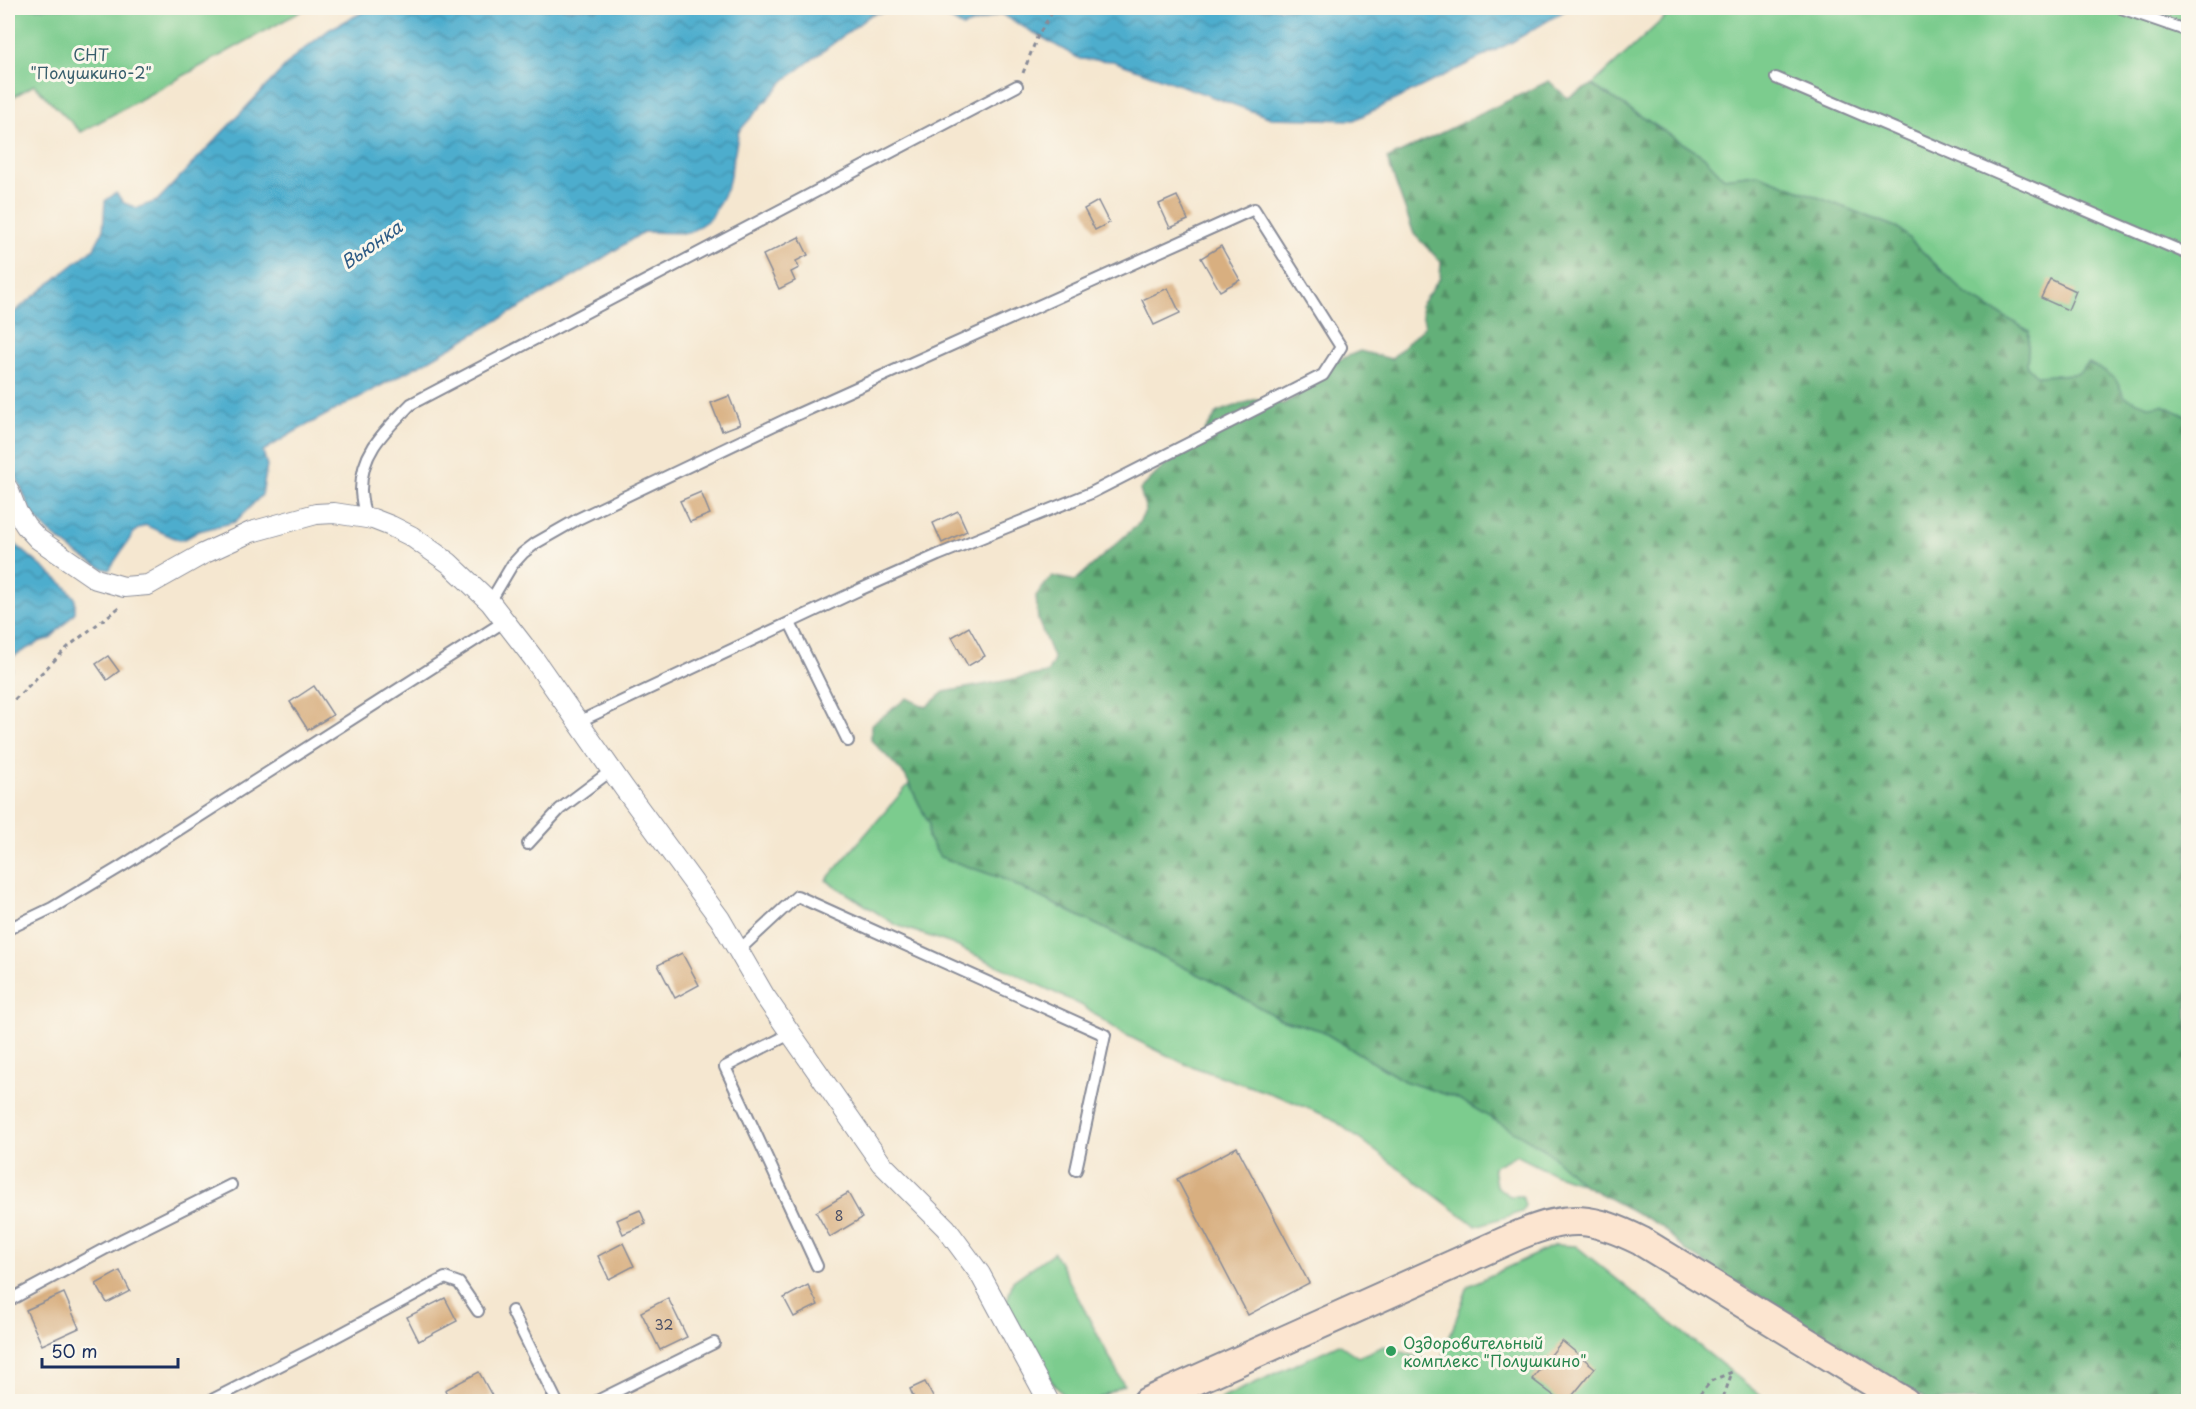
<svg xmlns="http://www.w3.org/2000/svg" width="2196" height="1409" font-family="'Playpen Sans',sans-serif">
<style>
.green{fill:#7bcc8e;stroke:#4b7e76;stroke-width:1.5}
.forest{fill:url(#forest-firs);stroke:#40706c;stroke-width:1.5}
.water{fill:url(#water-waves);stroke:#346e96;stroke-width:1.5}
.building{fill:#d8af80}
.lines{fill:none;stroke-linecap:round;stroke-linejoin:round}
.service-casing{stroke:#888b97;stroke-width:14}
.minor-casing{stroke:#888b97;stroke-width:22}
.secondary-casing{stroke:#888b97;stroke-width:32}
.path{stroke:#888b97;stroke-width:3;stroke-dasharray:4.5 4.5;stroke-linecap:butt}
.service{stroke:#fff;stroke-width:10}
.minor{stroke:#fff;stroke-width:20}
.secondary{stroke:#fce5d0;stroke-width:28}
.leisure-dot{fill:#2e9e5b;stroke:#fbf7ec;stroke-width:2}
.labels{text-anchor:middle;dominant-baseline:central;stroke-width:6;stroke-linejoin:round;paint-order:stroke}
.number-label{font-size:14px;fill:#4a4f66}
.park-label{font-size:16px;fill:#385e6c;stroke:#fbf7ec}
.leisure-label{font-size:16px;fill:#27864d;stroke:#fbf7ec;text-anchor:start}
.water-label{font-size:18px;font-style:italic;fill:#2d5b85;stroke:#fbf7ec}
</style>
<defs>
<pattern id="forest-firs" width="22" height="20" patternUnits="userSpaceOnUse" patternTransform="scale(1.5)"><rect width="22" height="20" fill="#64b079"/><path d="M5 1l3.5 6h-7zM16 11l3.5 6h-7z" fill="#529066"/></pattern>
<pattern id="water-waves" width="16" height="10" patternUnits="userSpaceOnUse" patternTransform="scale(1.5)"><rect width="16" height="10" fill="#4eadcd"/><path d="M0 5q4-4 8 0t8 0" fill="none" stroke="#408daa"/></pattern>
</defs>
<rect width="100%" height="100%" fill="#fbf7ec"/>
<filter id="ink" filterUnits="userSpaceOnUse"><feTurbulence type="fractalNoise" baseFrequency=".0167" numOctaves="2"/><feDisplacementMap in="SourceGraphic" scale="12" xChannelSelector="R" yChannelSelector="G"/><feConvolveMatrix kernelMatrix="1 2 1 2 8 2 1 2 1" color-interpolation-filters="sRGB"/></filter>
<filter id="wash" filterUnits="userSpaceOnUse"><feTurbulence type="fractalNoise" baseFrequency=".008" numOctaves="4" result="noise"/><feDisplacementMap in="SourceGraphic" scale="24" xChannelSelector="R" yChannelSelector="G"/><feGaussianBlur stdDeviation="1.35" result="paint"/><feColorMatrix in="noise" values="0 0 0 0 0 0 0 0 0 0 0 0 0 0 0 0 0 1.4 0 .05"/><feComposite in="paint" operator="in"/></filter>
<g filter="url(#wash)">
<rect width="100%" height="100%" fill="#f5e7d0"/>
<!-- green -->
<g class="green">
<path d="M8,8H307L81,132L34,85L8,100Z"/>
<path d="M1675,8H2188V417L2163,405L2150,408L2125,397L2114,377L2077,374L2037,376L2027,366L2029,331L1967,295L1898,228L1757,174L1724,178L1703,156L1592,85Z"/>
<path d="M909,784L929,824L928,838L940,857L1001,878L1216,983L1280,1019L1320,1030L1404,1081L1457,1098L1546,1150L1582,1184L1554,1174L1516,1155L1493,1167L1496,1186L1510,1196H1522L1525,1205L1522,1212L1476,1226L1331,1118L1286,1099L1185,1064L1122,1033L1081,1005L952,944L896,925L826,880Z"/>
<path d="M1555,1245L1576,1246L1767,1401L1214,1402L1339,1344L1358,1357L1384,1346L1440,1364L1468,1286Z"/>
<path d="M1054,1252L1124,1385L1093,1401H1068L1042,1369L1006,1304L1013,1281Z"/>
</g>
<!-- forest -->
<path class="forest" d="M1549,81L1567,98L1592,85L1703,156L1724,178L1757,174L1898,228L1967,295L2029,331L2027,366L2037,376L2077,374L2089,363L2114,377L2125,397L2150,407L2163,405L2188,417V1401H1929L1687,1252L1661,1226L1582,1184L1546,1150L1457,1098L1404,1081L1320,1030L1280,1019L1216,983L1001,878L940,857L928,838L929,824L905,775L871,740V725L907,698L926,707L944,692L1047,673L1054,660L1038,620L1036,596L1052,576L1075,581L1138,524L1146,510L1140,490L1165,465L1193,449L1218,412L1256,399L1283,404L1306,390L1329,364L1360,351L1391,359L1425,326L1420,306L1440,278L1441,262L1414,234L1387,159Z"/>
<!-- water -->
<g class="water">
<path d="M371,8H904L872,14L785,80L739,131L728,186L711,218L689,233L643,232L583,271L427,361L294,432L263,451L267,466L262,495L235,522L199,531L187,538L179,540L145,525L135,531L109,570L102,568L79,555L50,533L33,516L8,457V317L94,248L103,231L105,201L116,193L124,203L137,208L157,201L295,56L330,29Z"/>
<path d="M930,8H1569L1512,42L1354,120L1271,118L1113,61L1080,59L1001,14L963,27Z"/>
<path d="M8,538L65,586L75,598V612L50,639L41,641L10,658L12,669L8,677Z"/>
</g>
<g id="blocks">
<!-- building -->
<g class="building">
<path d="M1177,196L1188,220L1170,228L1159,204Z"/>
<path d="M1098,201L1109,223L1095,230L1084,209Z"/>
<path d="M799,237L808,255L796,261L799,268L791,272L795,281L779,289L763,255Z"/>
<path d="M1221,246L1240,280L1220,291L1201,258Z"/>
<path d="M2050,279L2076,291L2068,310L2041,298Z"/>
<path d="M1168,288L1180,313L1154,325L1142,300Z"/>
<path d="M729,396L740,424L722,431L711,403Z"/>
<path d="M701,492L710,514L690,522L680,501Z"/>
<path d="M958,511L967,531L942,543L933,523Z"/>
<path d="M969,627L985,656L968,666L952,637Z"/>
<path d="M108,656L119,671L107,680L96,664Z"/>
<path d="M314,686L333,715L308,730L290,702Z"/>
<path d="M682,953L699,985L675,998L658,965Z"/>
<path d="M1237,1147L1309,1283L1248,1315L1177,1179Z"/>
<path d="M848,1193L862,1218L830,1237L816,1212Z"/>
<path d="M640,1210L646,1224L623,1234L617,1220Z"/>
<path d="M623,1243L634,1266L609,1279L598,1256Z"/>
<path d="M120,1271L130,1291L107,1303L96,1284Z"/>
<path d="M808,1285L818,1305L794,1317L784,1298Z"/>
<path d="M64,1293L79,1328L42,1345L26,1310Z"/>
<path d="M445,1298L457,1321L419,1341L407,1317Z"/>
<path d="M668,1298L687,1337L660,1350L641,1312Z"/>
<path d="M1562,1341L1595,1368L1568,1401H1561L1532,1379Z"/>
<path d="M479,1372L492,1396L482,1401H451L445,1390Z"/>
<path d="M925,1382L935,1401H915L910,1389Z"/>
</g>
</g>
</g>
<g filter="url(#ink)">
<use href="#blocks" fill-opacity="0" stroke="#888b97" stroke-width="1.5"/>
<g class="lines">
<defs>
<g id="service">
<path d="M2121,8L2188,31"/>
<path d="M1776,78L2188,254"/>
<path d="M365,517C364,509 361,499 361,490C361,451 386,430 411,404L1017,86"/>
<path d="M490,602L512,565L523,553L536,543L578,519L787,419L1254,209L1341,347L1323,375L1091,493L938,555L859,590L578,722"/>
<path d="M790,623L848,741"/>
<path d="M528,844L560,809L612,770"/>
<path d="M8,929L52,908L122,866L505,621"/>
<path d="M738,951L797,896L1105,1035L1076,1170"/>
<path d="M790,1034L725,1067L817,1266"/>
<path d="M8,1301L123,1239L231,1185"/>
<path d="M512,1311L557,1402"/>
<path d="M208,1402L324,1343L445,1278L459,1283L478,1311"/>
<path d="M595,1402L714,1343"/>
</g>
<path id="minor" d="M8,489L17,512L26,526L38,539L96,579L124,587L148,585L203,554L251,532L316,514L334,513L373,519L391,526L411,536L449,563L490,602L534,659L624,788L720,919L764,995L881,1163L946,1228L980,1274L1049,1402"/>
<path id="secondary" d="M1147,1402L1519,1235C1570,1214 1592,1217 1641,1241L1905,1402"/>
</defs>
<!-- service casing -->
<use href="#service" class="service-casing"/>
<!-- minor casing -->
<use href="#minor" class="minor-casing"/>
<!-- secondary casing -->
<use href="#secondary" class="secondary-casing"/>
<!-- path -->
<g class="path">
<path d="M1023,73L1038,35L1055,8"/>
<path d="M8,706L69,646L121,606"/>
<path d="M1694,1402L1711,1381L1732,1372L1725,1393L1718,1402"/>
</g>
<!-- service -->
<use href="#service" class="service"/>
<!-- minor -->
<use href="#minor" class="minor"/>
<!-- secondary -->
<use href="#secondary" class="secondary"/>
</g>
</g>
<!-- markers -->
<circle class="leisure-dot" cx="1391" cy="1351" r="6"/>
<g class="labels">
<!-- number labels -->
<g class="number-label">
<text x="839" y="1215">8</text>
<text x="664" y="1324">32</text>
</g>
<!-- park labels -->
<g class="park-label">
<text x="91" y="54">СНТ<tspan x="91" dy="18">"Полушкино-2"</tspan></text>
</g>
<!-- leisure labels -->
<g class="leisure-label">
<text x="1403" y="1342">Оздоровительный<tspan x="1403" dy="18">комплекс "Полушкино"</tspan></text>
</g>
<!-- water labels -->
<g class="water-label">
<text transform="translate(371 244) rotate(-35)">Вьюнка</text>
</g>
</g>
<!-- margin -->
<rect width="2196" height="1409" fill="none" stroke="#fbf7ec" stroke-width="30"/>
<!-- scale -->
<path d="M42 1358v9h136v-9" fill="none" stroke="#1b2f5e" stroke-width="3"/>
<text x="51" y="1358" font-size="18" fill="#1b2f5e" stroke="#fbf7ec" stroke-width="4.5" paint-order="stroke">50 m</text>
</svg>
